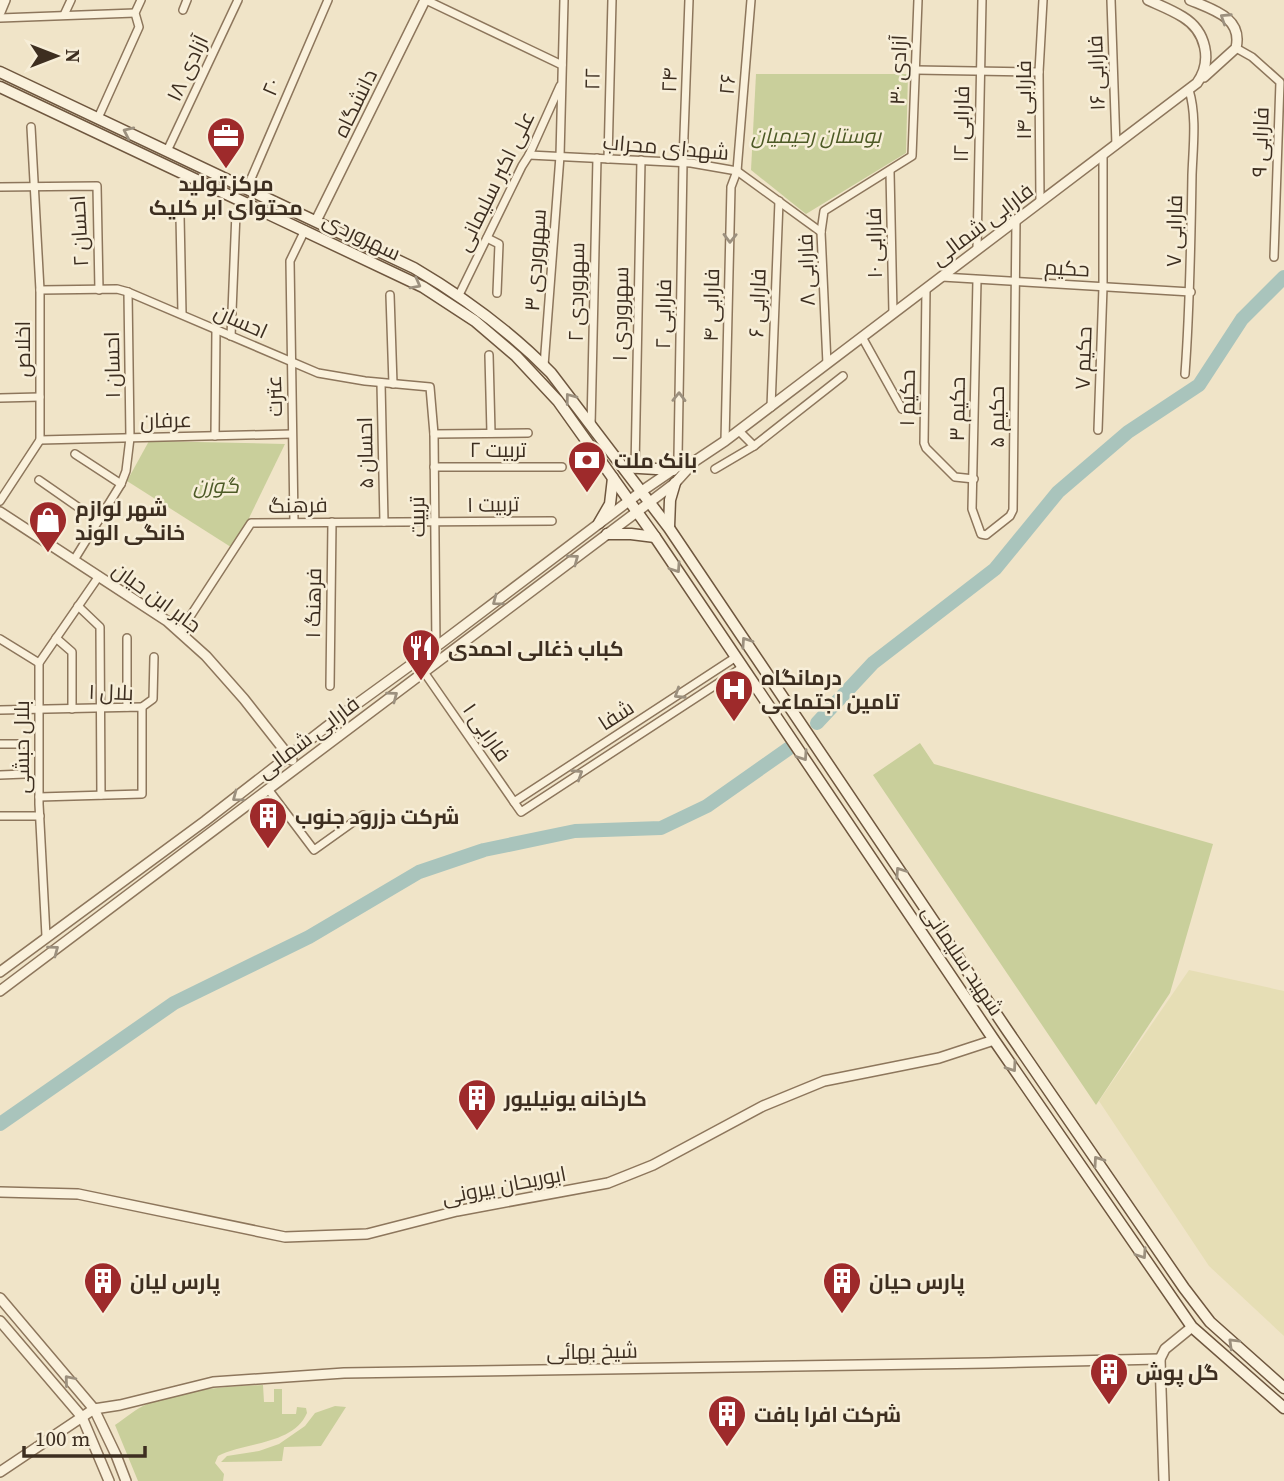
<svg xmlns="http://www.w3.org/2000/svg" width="1284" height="1481" font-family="'Source Serif 4',Cairo,serif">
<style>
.farmland{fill:#e6deb5}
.green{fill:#c9cf9b}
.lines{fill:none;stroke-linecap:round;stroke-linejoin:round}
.river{stroke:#a9c4bc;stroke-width:14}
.minor-casing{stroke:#8d765c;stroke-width:10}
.tertiary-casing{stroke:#8d765c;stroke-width:12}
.secondary-casing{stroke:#6f573f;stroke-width:13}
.minor{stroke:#faf1dc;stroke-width:7}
.tertiary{stroke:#faf1dc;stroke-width:9}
.secondary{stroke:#faf1dc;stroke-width:10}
.oneway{stroke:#9c907e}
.labels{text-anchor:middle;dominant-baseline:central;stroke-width:5;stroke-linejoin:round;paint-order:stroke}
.street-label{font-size:21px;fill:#3d2e20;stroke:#f7eed8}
.park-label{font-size:21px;font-style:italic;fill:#4d5a26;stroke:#f7eed8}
.poi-label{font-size:21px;font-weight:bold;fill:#3d2e20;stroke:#f7eed8;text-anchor:start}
</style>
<rect width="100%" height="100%" fill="#f0e4c8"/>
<!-- farmland -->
<path class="farmland" d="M1189,970L1284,991V1336L1209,1266L1099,1101Z"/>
<!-- green -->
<g class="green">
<path d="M756,74H908L906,153L806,214L751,170Z"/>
<path d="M149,441L285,444L234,549L127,481Z"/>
<path d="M920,743L934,764L1213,844L1170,993L1096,1105L873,775Z"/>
<path d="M263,1385L264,1402H274V1389H282V1414H296L297,1407L306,1408L307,1413C293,1445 245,1442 218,1456L215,1463L224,1474L223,1481H138L115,1425C124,1419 133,1411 143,1406C180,1389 223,1387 263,1385Z"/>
<path d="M335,1406L346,1407L321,1446L284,1447L282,1461L221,1462L227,1456L259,1451L279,1444L305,1426L315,1413Z"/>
</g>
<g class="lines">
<!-- river -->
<g class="river">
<path d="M817,723L873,663L995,569L1058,492L1128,432L1199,385L1242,319L1284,277"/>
<path d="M0,1124L174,1003L309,937L419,872L484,850L575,831L661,828L707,806L788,749"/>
</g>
<defs>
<g id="minor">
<path d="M426,0L562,65"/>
<path d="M1111,0L1116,145"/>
<path d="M183,10L187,0"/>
<path d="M64,15L71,0"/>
<path d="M0,18L135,13"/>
<path d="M1236,48L1252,57L1280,82L1274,257"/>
<path d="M916,70L1039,72"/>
<path d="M98,118L139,27L135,13L141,0"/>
<path d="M167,151L238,0"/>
<path d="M529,155L691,163L737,171L821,232"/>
<path d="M608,159L612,0"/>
<path d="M890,172L893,313"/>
<path d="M0,187L97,186L99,290"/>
<path d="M247,188L328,0"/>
<path d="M1040,201L1039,72L1043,0"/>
<path d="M180,216L182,313"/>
<path d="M487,238L499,244L497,293"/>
<path d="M977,249L982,0"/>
<path d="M942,277L1191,292"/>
<path d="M977,280L972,509L981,534L986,535L1010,516L1013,510L1016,220"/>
<path d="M926,289L924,443L926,448L955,477L974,479"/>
<path d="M40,290L117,289L128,292L318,373L365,381L430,387L434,434L436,647"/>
<path d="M390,295L393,384"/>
<path d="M459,295L522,166L529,155L560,86"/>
<path d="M231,336L236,213"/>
<path d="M862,337L902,409"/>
<path d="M489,355L491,433"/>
<path d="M827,364L821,232L824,211L912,156L918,0"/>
<path d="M544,366L560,156L564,0"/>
<path d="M1185,374C1190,307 1191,241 1192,175C1193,147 1197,116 1189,90"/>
<path d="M381,383L384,522"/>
<path d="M0,398L40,397"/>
<path d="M771,407L779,201"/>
<path d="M591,426L597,158"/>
<path d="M1098,430L1103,287V154"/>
<path d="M434,434L528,433"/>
<path d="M215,436L216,330"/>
<path d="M40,440L292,434"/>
<path d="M725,441L731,187L737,171L751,0"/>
<path d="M754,446L843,376"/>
<path d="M75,454L121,484"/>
<path d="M680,465L678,457L683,162L689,0"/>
<path d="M434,467H562"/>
<path d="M635,469L641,160"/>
<path d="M715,469L754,446L739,431"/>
<path d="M39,480L98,521"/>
<path d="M0,501L40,440V290L31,127"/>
<path d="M294,522L290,261L305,230"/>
<path d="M74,560L121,484L126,471L130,438L128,292"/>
<path d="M78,606L100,627L101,795"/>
<path d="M180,632L251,523L552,521"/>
<path d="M56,638L72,652V709"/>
<path d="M0,639L39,663"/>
<path d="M424,672L521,812L743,667"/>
<path d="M330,686L332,522"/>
<path d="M127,707V638"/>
<path d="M142,707L153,699L154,657"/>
<path d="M0,710L142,707V794L39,797"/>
<path d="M0,744H24"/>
<path d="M0,775L25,774"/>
<path d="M268,789L314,850L363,815"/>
<path d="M514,802L736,657"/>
<path d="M0,816H40"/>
<path d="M46,936L39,804V663L99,576"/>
</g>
<g id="tertiary">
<path d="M1190,0C1214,10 1243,18 1236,48L1204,77"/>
<path d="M0,12L5,0"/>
<path d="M316,221L425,0"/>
<path d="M0,512L167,621L206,656L244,699L292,760"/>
<path d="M0,972L205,821L343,714L441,643L642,491L680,465L695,461L725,441L1197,83C1213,61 1206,31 1183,17C1172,10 1159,5 1148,0"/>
<path d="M0,991L650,502L675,483L694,462"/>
<path d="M0,1192L78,1194L285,1237L367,1234L457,1211L608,1183L653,1165L763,1106L824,1081L939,1058L994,1040"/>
<path d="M0,1298L94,1409L116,1455L126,1481"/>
<path d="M0,1321L82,1417L109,1481"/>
<path d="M0,1472L94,1409L120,1405L213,1382L344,1373L988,1363L1160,1359"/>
<path d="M1164,1481L1160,1359L1165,1349L1192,1327"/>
</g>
<g id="secondary">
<path d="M0,72L414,268C465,298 510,331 551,373L669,528L1007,1030L1184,1288L1210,1322L1284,1388"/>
<path d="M0,87L423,287L475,321L516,356L558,401L655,537L994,1040L1192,1327L1284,1408"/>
<path d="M623,467L673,470"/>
<path d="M599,523L610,504L613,478"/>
<path d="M669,527L670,500L675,483"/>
<path d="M607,534H631L655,537"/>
</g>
</defs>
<!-- minor casing -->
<use href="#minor" class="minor-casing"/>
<!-- tertiary casing -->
<use href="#tertiary" class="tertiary-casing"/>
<!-- secondary casing -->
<use href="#secondary" class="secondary-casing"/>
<!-- minor -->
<use href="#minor" class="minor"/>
<!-- tertiary -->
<use href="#tertiary" class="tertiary"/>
<!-- secondary -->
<use href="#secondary" class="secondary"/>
</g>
<!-- one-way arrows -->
<defs><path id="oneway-chevron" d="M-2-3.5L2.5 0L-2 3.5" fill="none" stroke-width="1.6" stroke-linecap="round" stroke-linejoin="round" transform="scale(1.75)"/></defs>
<g class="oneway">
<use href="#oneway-chevron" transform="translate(1225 18) rotate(-147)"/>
<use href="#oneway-chevron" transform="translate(128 132) rotate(-155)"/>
<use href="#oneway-chevron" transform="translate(730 238) rotate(91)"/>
<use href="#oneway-chevron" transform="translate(416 284) rotate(28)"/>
<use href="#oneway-chevron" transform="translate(679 397) rotate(-89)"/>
<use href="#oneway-chevron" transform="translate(570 398) rotate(-127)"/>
<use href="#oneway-chevron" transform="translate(574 559) rotate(-37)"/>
<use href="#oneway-chevron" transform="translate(676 568) rotate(56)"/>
<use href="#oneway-chevron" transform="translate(497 601) rotate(143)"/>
<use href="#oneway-chevron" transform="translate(746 642) rotate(-124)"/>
<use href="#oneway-chevron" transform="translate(679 694) rotate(147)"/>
<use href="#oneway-chevron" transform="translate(393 696) rotate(-37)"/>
<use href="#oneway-chevron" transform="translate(803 756) rotate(56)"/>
<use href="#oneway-chevron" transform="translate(578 774) rotate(-33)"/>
<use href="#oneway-chevron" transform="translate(237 797) rotate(143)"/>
<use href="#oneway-chevron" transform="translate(900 872) rotate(-124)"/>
<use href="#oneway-chevron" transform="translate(54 950) rotate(-37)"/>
<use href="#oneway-chevron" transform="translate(1012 1067) rotate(55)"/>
<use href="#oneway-chevron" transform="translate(1098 1161) rotate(-125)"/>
<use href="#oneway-chevron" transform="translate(1142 1254) rotate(56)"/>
<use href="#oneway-chevron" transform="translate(1233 1343) rotate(-136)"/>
<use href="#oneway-chevron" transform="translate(69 1380) rotate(-130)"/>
</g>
<!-- icons -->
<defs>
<symbol id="office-pin" viewBox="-11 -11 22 30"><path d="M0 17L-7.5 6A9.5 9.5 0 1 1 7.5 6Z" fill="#9e2a2b" stroke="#f7eed8"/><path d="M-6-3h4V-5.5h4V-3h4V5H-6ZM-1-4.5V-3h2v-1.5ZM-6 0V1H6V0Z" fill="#fff"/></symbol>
<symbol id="bank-pin" viewBox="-11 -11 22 30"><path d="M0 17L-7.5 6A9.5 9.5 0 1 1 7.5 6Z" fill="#9e2a2b" stroke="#f7eed8"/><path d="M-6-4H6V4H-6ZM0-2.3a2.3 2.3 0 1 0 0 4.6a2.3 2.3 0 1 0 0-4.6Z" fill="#fff"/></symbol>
<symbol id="shop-pin" viewBox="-11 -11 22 30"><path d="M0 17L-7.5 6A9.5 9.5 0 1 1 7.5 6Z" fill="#9e2a2b" stroke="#f7eed8"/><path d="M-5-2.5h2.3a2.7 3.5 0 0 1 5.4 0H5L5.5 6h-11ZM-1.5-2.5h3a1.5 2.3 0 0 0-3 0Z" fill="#fff"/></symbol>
<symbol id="restaurant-pin" viewBox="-11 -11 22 30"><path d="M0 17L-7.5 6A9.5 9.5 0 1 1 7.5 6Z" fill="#9e2a2b" stroke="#f7eed8"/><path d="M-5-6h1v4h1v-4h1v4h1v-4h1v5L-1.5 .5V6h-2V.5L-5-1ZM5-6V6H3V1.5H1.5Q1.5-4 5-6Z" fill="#fff"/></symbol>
<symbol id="hospital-pin" viewBox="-11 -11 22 30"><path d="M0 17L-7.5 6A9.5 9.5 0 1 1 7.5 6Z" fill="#9e2a2b" stroke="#f7eed8"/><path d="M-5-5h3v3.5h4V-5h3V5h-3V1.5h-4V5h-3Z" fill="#fff"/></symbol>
<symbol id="building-pin" viewBox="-11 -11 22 30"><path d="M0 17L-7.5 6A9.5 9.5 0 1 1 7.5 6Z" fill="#9e2a2b" stroke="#f7eed8"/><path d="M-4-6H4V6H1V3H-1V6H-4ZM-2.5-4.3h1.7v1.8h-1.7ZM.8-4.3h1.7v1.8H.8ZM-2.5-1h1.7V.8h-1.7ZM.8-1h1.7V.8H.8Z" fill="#fff"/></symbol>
</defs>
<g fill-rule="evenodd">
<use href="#office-pin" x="204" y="114" width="44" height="60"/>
<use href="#bank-pin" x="565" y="438" width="44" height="60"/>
<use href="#shop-pin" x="26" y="498" width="44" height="60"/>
<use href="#restaurant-pin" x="399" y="626" width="44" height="60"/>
<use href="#hospital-pin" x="712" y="667" width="44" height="60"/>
<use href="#building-pin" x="246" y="794" width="44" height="60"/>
<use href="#building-pin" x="455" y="1076" width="44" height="60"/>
<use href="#building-pin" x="81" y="1259" width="44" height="60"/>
<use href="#building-pin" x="820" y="1259" width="44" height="60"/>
<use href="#building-pin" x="1087" y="1350" width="44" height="60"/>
<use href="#building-pin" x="705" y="1392" width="44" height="60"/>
</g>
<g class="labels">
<!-- street labels -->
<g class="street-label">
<text transform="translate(187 68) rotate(-65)">آزادی ۱۸</text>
<text transform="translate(898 70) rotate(-88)">آزادی ۳۰</text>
<text transform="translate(1096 73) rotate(-92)">فارابی ۱۶</text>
<text transform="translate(592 79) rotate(-89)">۲۲</text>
<text transform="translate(669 80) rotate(-88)">۲۴</text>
<text transform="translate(727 84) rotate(-85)">۲۶</text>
<text transform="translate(271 87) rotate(-67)">۲۰</text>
<text transform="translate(1023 100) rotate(-90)">فارابی ۱۴</text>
<text transform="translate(355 103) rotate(-64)">دانشگاه</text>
<text transform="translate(961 124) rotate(-89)">فارابی ۱۲</text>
<text transform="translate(1260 142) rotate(-88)">فارابی ۹</text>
<text transform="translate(666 147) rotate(5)">شهدای محراب</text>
<text transform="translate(495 181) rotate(-64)">علی اکبر سلیمانی</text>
<text transform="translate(982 224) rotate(-37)">فارابی شمالی</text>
<text transform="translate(79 231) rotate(-93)">احسان ۲</text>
<text transform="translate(1174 231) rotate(-89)">فارابی ۷</text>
<text transform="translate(362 236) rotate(26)">سهروردی</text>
<text transform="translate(874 243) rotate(-91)">فارابی ۱۰</text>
<text transform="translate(535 260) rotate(-86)">سهروردی ۳</text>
<text transform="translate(1067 268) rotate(3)">حکیم</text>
<text transform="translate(806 270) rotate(-92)">فارابی ۸</text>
<text transform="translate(576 292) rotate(-89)">سهروردی ۲</text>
<text transform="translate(757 303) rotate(-88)">فارابی ۶</text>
<text transform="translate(711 305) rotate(-89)">فارابی ۴</text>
<text transform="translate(620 314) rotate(-89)">سهروردی ۱</text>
<text transform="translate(663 314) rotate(-89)">فارابی ۲</text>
<text transform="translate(241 321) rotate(24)">احسان</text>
<text transform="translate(22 349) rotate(-90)">اخلاص</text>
<text transform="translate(1083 358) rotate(-88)">حکیم ۷</text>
<text transform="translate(112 365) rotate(-91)">احسان ۱</text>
<text transform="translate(274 396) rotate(-92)">عترت</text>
<text transform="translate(907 398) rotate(-89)">حکیم ۱</text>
<text transform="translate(957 409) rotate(-89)">حکیم ۳</text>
<text transform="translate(996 417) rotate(-90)">حکیم ۵</text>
<text transform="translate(166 420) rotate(-1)">عرفان</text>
<text x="498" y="449">تربیت ۲</text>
<text transform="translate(365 453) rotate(-91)">احسان ۵</text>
<text transform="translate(493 504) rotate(-1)">تربیت ۱</text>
<text transform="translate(298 505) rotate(-1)">فرهنگ</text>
<text transform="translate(417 517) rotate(-91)">تربیت</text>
<text transform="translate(157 597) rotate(36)">جابر ابن حیان</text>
<text transform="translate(313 603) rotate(-89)">فرهنگ ۱</text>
<text transform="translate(111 692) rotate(2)">بلال ۱</text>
<text transform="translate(616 715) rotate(-33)">شفا</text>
<text transform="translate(487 732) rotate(55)">فارابی ۱</text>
<text transform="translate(308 737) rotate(-37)">فارابی شمالی</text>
<text transform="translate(21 747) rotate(-90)">بلال حبشی</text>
<text transform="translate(963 960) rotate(56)">شهید سلیمانی</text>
<text transform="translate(504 1185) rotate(-11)">ابوریحان بیرونی</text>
<text transform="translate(592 1351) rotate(-1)">شیخ بهائی</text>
</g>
<!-- park labels -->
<g class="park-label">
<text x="816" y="135">بوستان رحیمیان</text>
<text x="216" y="485">گوزن</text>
</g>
<!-- poi labels -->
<g class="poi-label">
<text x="226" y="183" text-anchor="middle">مرکز تولید<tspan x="226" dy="24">محتوای ابر کلیک</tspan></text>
<text x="614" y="460">بانک ملت</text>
<text x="75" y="508">شهر لوازم<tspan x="75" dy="24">خانگی الوند</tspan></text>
<text x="448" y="648">کباب ذغالی احمدی</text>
<text x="761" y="677">درمانگاه<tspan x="761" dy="24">تامین اجتماعی</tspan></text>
<text x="295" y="816">شرکت دزرود جنوب</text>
<text x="504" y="1098">کارخانه یونیلیور</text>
<text x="130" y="1281">پارس لیان</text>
<text x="869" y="1281">پارس حیان</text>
<text x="1136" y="1372">گل پوش</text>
<text x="754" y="1414">شرکت افرا بافت</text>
</g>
</g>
<!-- north arrow -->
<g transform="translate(56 56) rotate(90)" stroke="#f7eed8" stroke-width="5" paint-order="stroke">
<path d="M0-5L12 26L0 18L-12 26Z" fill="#3d2e20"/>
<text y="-10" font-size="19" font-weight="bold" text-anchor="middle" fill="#3d2e20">N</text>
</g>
<!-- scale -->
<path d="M24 1446v10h121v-10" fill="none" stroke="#3d2e20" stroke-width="3.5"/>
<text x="35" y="1446" font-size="21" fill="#3d2e20" stroke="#f7eed8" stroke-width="5" paint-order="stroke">100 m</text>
</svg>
